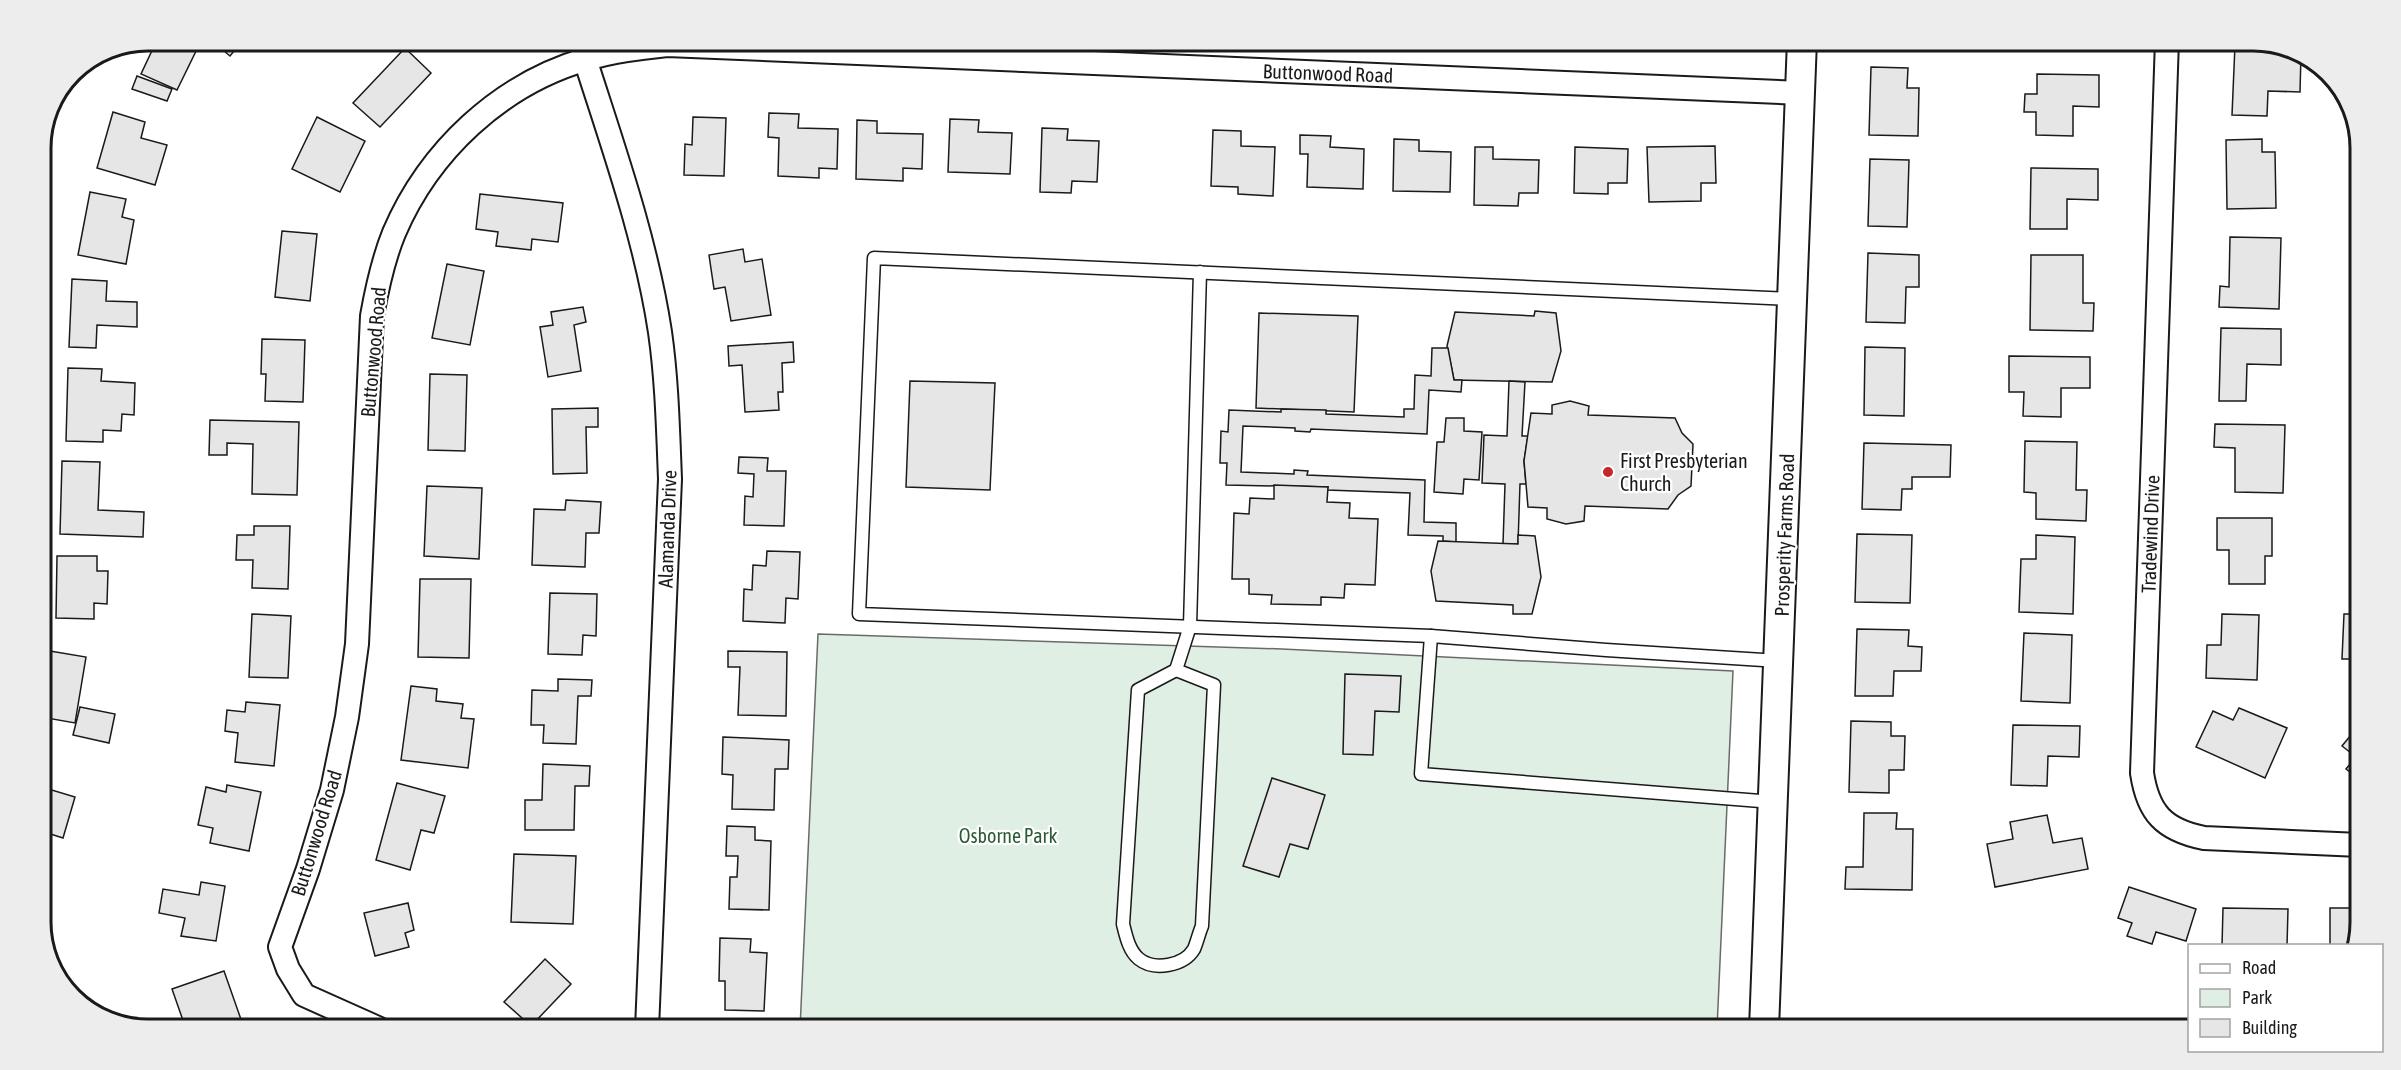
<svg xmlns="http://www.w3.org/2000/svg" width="2401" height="1070" font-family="'Asap Condensed',sans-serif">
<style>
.green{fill:#e0efe3;stroke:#6a6a6a;stroke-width:1.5}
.building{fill:#e6e6e6;stroke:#1a1a1a;stroke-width:1.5}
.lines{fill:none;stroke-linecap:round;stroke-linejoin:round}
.service-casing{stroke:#1a1a1a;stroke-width:15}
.minor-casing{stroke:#1a1a1a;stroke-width:26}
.tertiary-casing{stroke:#1a1a1a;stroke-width:32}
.service{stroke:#fff;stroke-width:12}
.minor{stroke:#fff;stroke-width:22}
.tertiary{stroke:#fff;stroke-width:28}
.poi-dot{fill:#c62828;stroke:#fff;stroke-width:2}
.labels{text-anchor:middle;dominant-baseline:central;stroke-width:4.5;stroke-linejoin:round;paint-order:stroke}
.street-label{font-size:20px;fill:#1a1a1a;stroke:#fff}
.poi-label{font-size:20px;fill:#1a1a1a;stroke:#fff;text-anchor:start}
.park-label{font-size:20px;fill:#2b5a34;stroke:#fff}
.rim{fill:none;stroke:#1a1a1a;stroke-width:3}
</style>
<rect width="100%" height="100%" fill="#fff"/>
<!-- green -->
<path class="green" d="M818,634L1282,649L1733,671L1717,1029H800Z"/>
<!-- building -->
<g class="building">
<path d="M157,40H185L198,47L177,90L141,74Z"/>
<path d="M211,40H243L230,56Z"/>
<path d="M2056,40H2093V46L2056,45Z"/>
<path d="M2235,45L2271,46L2270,52L2300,53L2301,54L2300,92L2268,91L2267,116L2232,115Z"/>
<path d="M405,48L431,73L380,127L353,103Z"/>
<path d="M1871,67L1908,68L1907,88H1919L1918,136L1869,135Z"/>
<path d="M2037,74L2099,75V107L2073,106V136L2036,135V112H2024L2025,94H2037Z"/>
<path d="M137,76L172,89L167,101L132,89Z"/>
<path d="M113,112L145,122L141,138L167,145L155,185L97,168Z"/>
<path d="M769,113L799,114L798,128L838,129L837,169L819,168V178L778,176L779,138L768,137Z"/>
<path d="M317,117L365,141L340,192L292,169Z"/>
<path d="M693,117L726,118L724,176L684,175L685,144L692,145Z"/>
<path d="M950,119L979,120L978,132L1012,133L1010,174L948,172Z"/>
<path d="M857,120L877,121V133L923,134L922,169L903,168V181L856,179Z"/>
<path d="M1042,128L1068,129L1067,140L1099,141L1097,182L1072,181L1071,193L1040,192Z"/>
<path d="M1213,130L1241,131V146L1275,147L1273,196L1238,194V187L1211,186Z"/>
<path d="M1300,135L1331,136L1330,147L1364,149L1363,189L1307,187L1308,154H1300Z"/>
<path d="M1394,139L1419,140V151L1451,152L1450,192L1393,191Z"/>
<path d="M2262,139V152H2275L2276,208L2227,209L2226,140Z"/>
<path d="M1715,146L1716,183H1701V201L1649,202L1647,147Z"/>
<path d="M1475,147H1493V159L1539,160L1538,193H1519L1518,206L1474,205Z"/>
<path d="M1575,147L1628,149L1627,183H1608V194L1574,193Z"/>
<path d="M1870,159L1909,160L1907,227L1868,226Z"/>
<path d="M2031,168L2098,169V200L2067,199V229H2030Z"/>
<path d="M90,192L126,199L122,217L134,220L126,264L78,255Z"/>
<path d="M480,194L563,203L558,242L532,239L531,250L496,246L498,232L476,229Z"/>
<path d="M282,231L317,234L310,301L275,297Z"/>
<path d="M2230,237L2281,238L2279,309L2219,307L2220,286L2229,287Z"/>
<path d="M743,249L745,262L762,259L771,315L731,321L725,287L714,289L709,255Z"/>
<path d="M2355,249H2360V300H2353Z"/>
<path d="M1868,253L1919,255V287H1906L1905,323L1866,322Z"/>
<path d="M2031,255H2083V303H2094L2093,331L2030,330Z"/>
<path d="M447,264L484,271L470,345L432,338Z"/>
<path d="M72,279L107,281L106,301L137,302V327L97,325L96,348L69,347Z"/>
<path d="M583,307L586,322L574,325L581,371L548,377L540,327L553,325L551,312Z"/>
<path d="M1535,311L1556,313L1561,351L1552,382L1454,380L1447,346L1455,312L1534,316Z"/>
<path d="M1259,313L1358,316L1354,412L1256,408Z"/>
<path d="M2221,328L2281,329V365L2247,364L2246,401H2219Z"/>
<path d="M262,339L305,340L303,402L265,401L266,374H261Z"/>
<path d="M793,342L794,362L782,363L783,392H778L779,410L745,412L742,365L729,366L728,346Z"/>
<path d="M1865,347L1905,348L1904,416L1864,415Z"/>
<path d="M1432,348H1448L1454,380H1462L1461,392L1429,390L1427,434L1311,429L1310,432L1295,431V428L1243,426L1241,472L1294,474V470L1308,471L1307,475L1425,480L1424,522L1456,523V542L1443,541V536L1408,535L1410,493L1327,490L1328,487L1226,485L1227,463H1220L1221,431L1228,432L1229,410L1281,412V409L1326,410V414L1404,417V409H1414L1415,375L1431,376Z"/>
<path d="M2009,356L2090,357V388H2061V417L2023,416L2024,392H2009Z"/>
<path d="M68,368L102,369L101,381L135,383L134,415L122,414L121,431L103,430V442L66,441Z"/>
<path d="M430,374L467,375L465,451L428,450Z"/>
<path d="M910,381L995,383L990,490L906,487Z"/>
<path d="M1509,381L1525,382L1522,436H1528L1524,461L1526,484H1520L1518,544H1503L1505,484L1482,483L1484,435L1507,436Z"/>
<path d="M1570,401L1589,406L1588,415L1675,418L1682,433L1693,444L1691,486L1678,495L1668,509L1585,506L1584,521L1566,524L1547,519V508L1528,507L1524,461L1531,413L1552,414V405Z"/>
<path d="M598,408V427H586L587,473L553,474L552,409Z"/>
<path d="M1446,418H1464V431L1482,432L1479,480L1464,479L1463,494L1434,492L1437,442H1444Z"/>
<path d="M210,420L299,422L297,495L252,494L253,444L227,443V455H209Z"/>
<path d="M2215,424L2285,425L2283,493L2235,492V448L2214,447Z"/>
<path d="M2350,439H2360V474L2350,473Z"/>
<path d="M2025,441L2077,442L2076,490H2087L2086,521L2036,519V493L2024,492Z"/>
<path d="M1864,443L1951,445L1950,477H1912V489H1902L1901,510L1862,509Z"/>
<path d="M739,457L768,458L767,471H786L784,526L744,525L745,496L753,497L754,474L738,473Z"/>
<path d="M62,461L100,462L98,510L144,512L143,537L60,534Z"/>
<path d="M1274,485L1328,487L1327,502L1350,503L1349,518L1378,519L1375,585L1345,584L1344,598L1321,597V605L1271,604L1272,595L1249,594V579H1232L1234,513L1249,514L1250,498L1274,499Z"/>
<path d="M427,486L482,488L479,559L424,556Z"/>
<path d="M566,500L601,502L599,533H586L585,567L532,565L534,509L565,510Z"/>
<path d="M2217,518H2272V556H2265V584H2229V550H2217Z"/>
<path d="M254,526H290L288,589L252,588L253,560H236L237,535H254Z"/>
<path d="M2355,529H2360V573H2353Z"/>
<path d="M1857,534L1912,535L1910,603L1855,602Z"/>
<path d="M1518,535L1535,536L1541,577L1532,614H1513V605L1436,601L1431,571L1438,541L1518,544Z"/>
<path d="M2036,535L2075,537L2073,614L2019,612L2021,559H2036Z"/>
<path d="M767,551L800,552L798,599L786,598L785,623L743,621L744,589L752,590L753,565L766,566Z"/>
<path d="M57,556H97V571H108L107,604L94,603V619L56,618Z"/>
<path d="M420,579H471L469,658L418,657Z"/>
<path d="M550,593L597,594L596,636L583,635L582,655L548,654Z"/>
<path d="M252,614L291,616L288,678L249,677Z"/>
<path d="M2222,614L2259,615L2257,680L2206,678L2207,645H2221Z"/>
<path d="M2344,614H2360V659H2342Z"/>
<path d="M1857,629L1909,630L1908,646L1922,647L1921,671H1894L1893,696H1855Z"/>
<path d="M2024,633L2072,635L2070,703L2021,701Z"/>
<path d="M50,651L86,657L75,723L41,717Z"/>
<path d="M728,651L787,652L786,716L738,715L740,667H728Z"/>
<path d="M1345,674L1401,676L1399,712L1375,711L1373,755L1343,754Z"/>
<path d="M558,679L592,680L591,696H578L576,744L543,743L544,725H531L532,690L558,691Z"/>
<path d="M411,686L437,689L436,701L463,704L461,718L474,719L468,768L401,760Z"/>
<path d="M246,702L280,705L274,766L235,762L238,733L225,731L227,710L245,712Z"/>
<path d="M80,707L115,714L109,743L73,735Z"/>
<path d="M2239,708L2287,728L2265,778L2196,747L2213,711L2233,720Z"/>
<path d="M1851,721L1891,722V736H1905L1904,770H1889V793L1849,792Z"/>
<path d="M2360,724V780L2346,769L2356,757L2342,746Z"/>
<path d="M2013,725L2080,726L2079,757L2048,756L2047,786L2011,785Z"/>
<path d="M723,737L789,740L788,769H775L774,810L732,809L733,775L722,774Z"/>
<path d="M543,764L590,766L589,786H575L574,830H525V800H542Z"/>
<path d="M41,771L49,774L45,788L75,797L63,838L41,831Z"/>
<path d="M1272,778L1325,795L1308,849L1290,844L1279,877L1243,866Z"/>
<path d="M397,783L445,796L434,833L421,830L410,870L376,860Z"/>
<path d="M227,785L261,792L249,851L210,843L213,828L198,825L206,787L226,792Z"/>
<path d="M1864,813H1897L1896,829H1913L1912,890L1845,889L1846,867H1863Z"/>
<path d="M2047,815L2053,843L2082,838L2088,869L1995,887L1987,844L2013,839L2010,822Z"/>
<path d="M727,826L755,827V840L771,841L769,910L729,909L730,877H737L738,856H726Z"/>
<path d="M514,854L576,856L573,924L511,922Z"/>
<path d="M201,882L225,886L216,941L181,936L185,918L159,913L163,889L199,895Z"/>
<path d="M2129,887L2196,909L2186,941L2156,932L2152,944L2127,936L2132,923L2118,918Z"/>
<path d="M408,903L414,930L405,933L409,947L375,956L364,913Z"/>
<path d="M2223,908L2288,909L2287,946H2222Z"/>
<path d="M2330,908H2360V922L2356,946H2330Z"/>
<path d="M720,938L751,939L750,952L767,953L764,1011L725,1010V981H719Z"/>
<path d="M545,959L571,984L531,1026L504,1002Z"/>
<path d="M224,971L244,1028L186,1029L172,989Z"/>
</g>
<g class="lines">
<defs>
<g id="service">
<path d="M1431,636L1421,774L1773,802"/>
<path d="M1779,661L1606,650L1431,636L859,614L874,258L1793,299"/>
<path d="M1176,670L1214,685L1202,926C1199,933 1197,942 1194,949C1184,966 1154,971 1139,959C1129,951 1126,936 1123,924L1138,690L1176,670L1190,626L1200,272"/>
</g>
<g id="minor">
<path d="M579,40C609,136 645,233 660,332C667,381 668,430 670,479L647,1029"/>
<path d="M2167,40L2142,773C2148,813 2164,830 2204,838L2360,845"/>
<path d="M380,1029L304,995L288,969L280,947L308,869L332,790L347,717L357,644L372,316C377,288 383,260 394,233C429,151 500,84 587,59C613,51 640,48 667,45L1801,93"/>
</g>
<path id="tertiary" d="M1764,1029L1802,40"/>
</defs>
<!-- service casing -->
<use href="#service" class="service-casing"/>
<!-- minor casing -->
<use href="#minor" class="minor-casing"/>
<!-- tertiary casing -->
<use href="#tertiary" class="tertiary-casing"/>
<!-- service -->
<use href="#service" class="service"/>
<!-- minor -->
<use href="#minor" class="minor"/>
<!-- tertiary -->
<use href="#tertiary" class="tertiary"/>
</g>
<!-- markers -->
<circle class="poi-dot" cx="1608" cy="472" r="6"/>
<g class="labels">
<!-- street labels -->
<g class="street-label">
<text transform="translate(1328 73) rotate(2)">Buttonwood Road</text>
<text transform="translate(373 352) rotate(-85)">Buttonwood Road</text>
<text transform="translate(667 529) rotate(-88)">Alamanda Drive</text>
<text transform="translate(2150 534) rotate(-88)">Tradewind Drive</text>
<text transform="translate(1784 535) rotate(-88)">Prosperity Farms Road</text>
<text transform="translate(316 833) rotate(-73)">Buttonwood Road</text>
</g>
<!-- poi labels -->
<g class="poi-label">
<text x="1620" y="460">First Presbyterian<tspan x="1620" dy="23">Church</tspan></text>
</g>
<!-- park labels -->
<g class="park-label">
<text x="1008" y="835">Osborne Park</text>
</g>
</g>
<!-- crop -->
<path d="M0 0H2401V1070H0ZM148 51H2253A97 97 0 0 1 2350 148V922A97 97 0 0 1 2253 1019H148A97 97 0 0 1 51 922V148A97 97 0 0 1 148 51Z" fill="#ededed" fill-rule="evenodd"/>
<path class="rim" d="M148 51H2253A97 97 0 0 1 2350 148V922A97 97 0 0 1 2253 1019H148A97 97 0 0 1 51 922V148A97 97 0 0 1 148 51Z"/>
<!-- legend -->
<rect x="2188" y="944" width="195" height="108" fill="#ffffff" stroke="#a3a3a3" stroke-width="1.5"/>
<rect x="2200" y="964" width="30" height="9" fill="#ffffff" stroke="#a3a3a3" stroke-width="1.5"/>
<text x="2242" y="974" font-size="18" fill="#1a1a1a">Road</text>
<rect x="2200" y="989" width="30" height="18" fill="#e0efe3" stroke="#a3a3a3" stroke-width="1.5"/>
<text x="2242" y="1004" font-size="18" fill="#1a1a1a">Park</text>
<rect x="2200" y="1019" width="30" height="18" fill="#e6e6e6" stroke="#a3a3a3" stroke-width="1.5"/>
<text x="2242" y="1034" font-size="18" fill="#1a1a1a">Building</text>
</svg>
